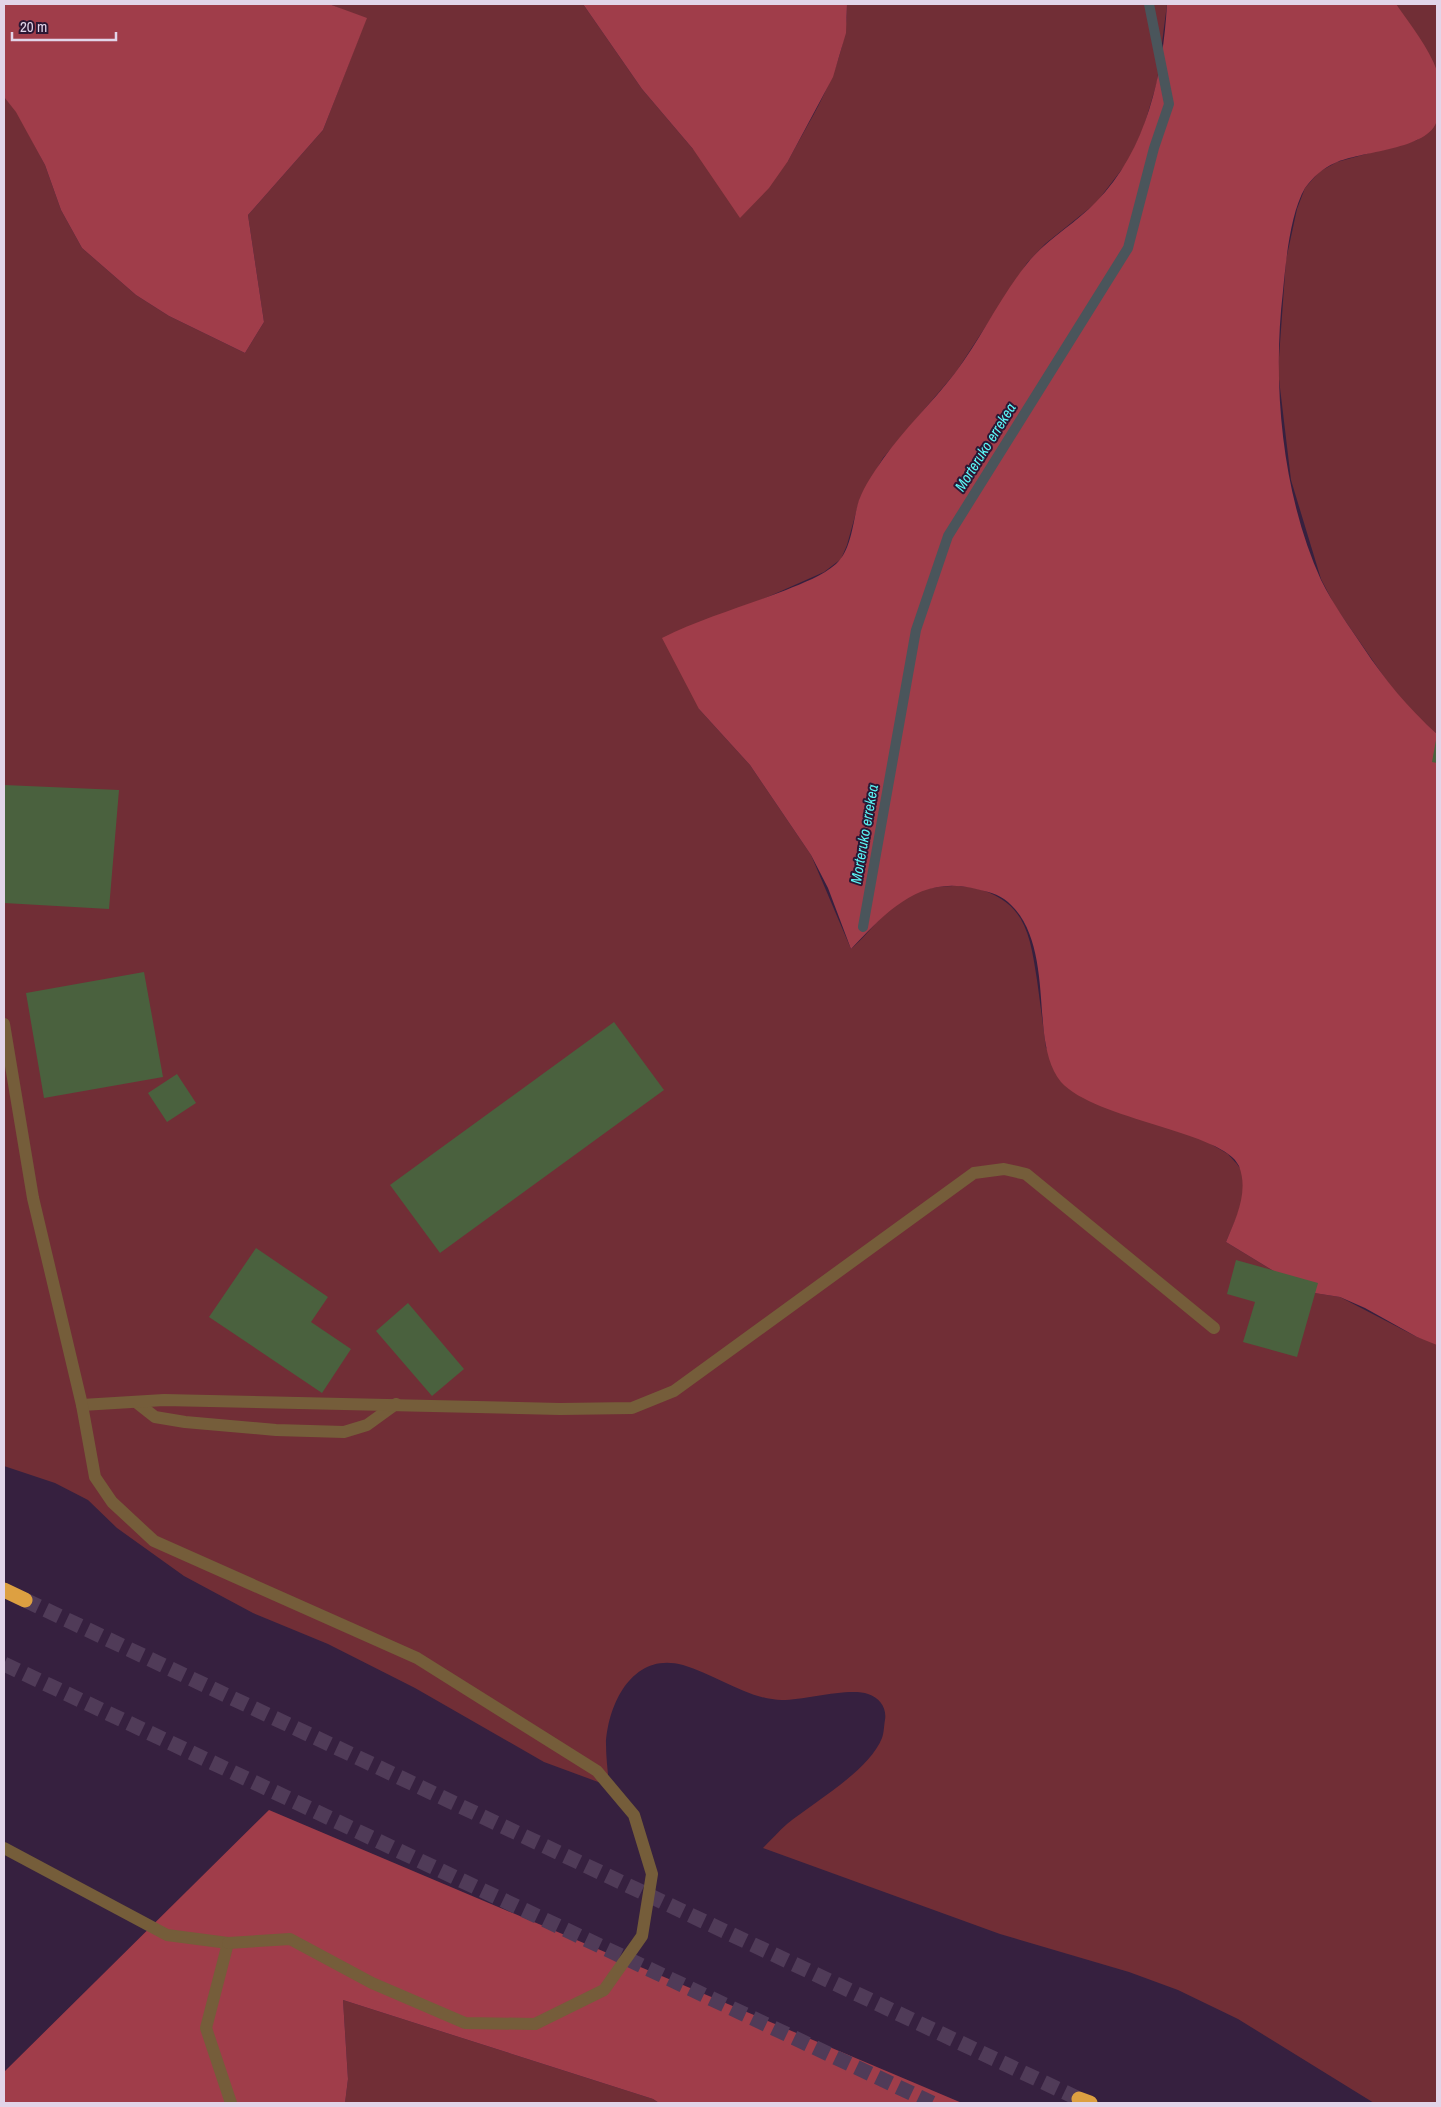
<svg xmlns="http://www.w3.org/2000/svg" width="1441" height="2107" font-family="'Archivo Narrow',sans-serif">
<style>
.green{fill:#712e36}
.forest{fill:#a03d4a}
.lines{fill:none;stroke-linecap:round;stroke-linejoin:round}
.stream{stroke:#4a555b;stroke-width:10}
.building{fill:#4a613e}
.motorway-tunnel{stroke:#503b58;stroke-width:15;stroke-dasharray:15 8;stroke-linecap:butt}
.service{stroke:#755d3a;stroke-width:12}
.minor{stroke:#755d3a;stroke-width:12}
.motorway{stroke:#dda041;stroke-width:15}
.labels{text-anchor:middle;dominant-baseline:central;stroke-width:4;stroke-linejoin:round;paint-order:stroke}
.water-label{font-size:15px;font-style:italic;fill:#5af6f6;stroke:#2c1734}
</style>
<rect width="100%" height="100%" fill="#36203f"/>
<!-- green -->
<g class="green">
<path d="M329,4H583L642,89L693,149L788,161C815,111 848,63 847,4H1167L1157,82L1144,126L1129,160L1096,203L1045,244L1027,263L956,372L883,458L860,498L847,545L841,559L824,572L754,603L699,709L750,765L811,855L851,949C871,932 886,907 910,895C928,886 954,884 974,888C1025,900 1030,934 1037,980C1040,1002 1043,1025 1046,1048L1228,1154C1232,1159 1238,1164 1241,1170C1251,1191 1234,1223 1226,1242L1308,1292L1340,1297L1417,1337L1437,1343V2103H1374L1238,2019L1178,1990L1129,1972L1000,1934L763,1848C771,1840 779,1831 787,1824C814,1802 869,1771 882,1738C884,1733 884,1725 885,1720C887,1708 880,1698 868,1694C850,1687 805,1700 782,1700C750,1700 714,1674 683,1665C634,1651 608,1702 606,1744C606,1758 608,1772 609,1786L544,1762L415,1688L328,1644L253,1613L184,1576L117,1528L88,1500L55,1483L4,1466V97L17,112L45,165L61,210L82,248L136,295L169,316L245,353L264,322L248,215L323,130L366,19Z"/>
<path d="M1395,4H1437V75L1431,59Z"/>
<path d="M1437,121V734L1413,713L1389,684L1335,606L1321,579L1291,480L1278,371L1286,260L1297,209L1305,188L1319,172L1337,162L1417,140Z"/>
<path d="M343,2000L653,2099L659,2103H345L348,2079Z"/>
</g>
<!-- forest -->
<g class="forest">
<path d="M4,4H329L367,18L323,130L248,215L264,322L245,353L169,316L136,295L82,248L61,210L45,165L16,112L4,97Z"/>
<path d="M583,4H847L846,33L833,77L788,161L769,188L740,218L693,149L642,89Z"/>
<path d="M1167,4H1396C1410,24 1429,48 1437,71C1439,80 1437,93 1437,102C1437,108 1438,115 1437,120C1430,150 1359,151 1335,163C1323,168 1313,177 1305,188C1290,214 1286,261 1283,291C1272,384 1282,494 1321,580C1333,604 1349,626 1363,647C1385,680 1408,708 1437,734V1345L1417,1337L1365,1308L1340,1297L1308,1292L1226,1242C1236,1218 1249,1192 1239,1166C1225,1132 1095,1120 1061,1082C1050,1069 1046,1049 1044,1033C1039,991 1043,927 1004,899C994,892 983,891 972,888C917,876 885,914 851,949L828,888L811,855L750,765L699,709L662,638C702,618 745,606 786,590C803,583 822,576 836,564C852,550 853,519 859,500C865,485 874,472 883,459C904,429 932,403 955,373C981,339 999,299 1026,265C1045,240 1074,225 1096,202C1147,150 1163,74 1167,4Z"/>
<path d="M269,1810L962,2103H659L653,2099L343,2000L348,2079L345,2103H4V2072Z"/>
</g>
<g class="lines">
<!-- stream -->
<path class="stream" d="M863,927L916,630L948,536L1128,248L1154,148L1169,104L1149,4"/>
</g>
<!-- building -->
<g class="building">
<path d="M1436,740L1437,741V763L1432,762Z"/>
<path d="M4,785L119,790L109,909L4,903Z"/>
<path d="M144,972L163,1077L44,1098L26,993Z"/>
<path d="M614,1022L664,1090L440,1253L390,1185Z"/>
<path d="M177,1074L196,1103L167,1122L148,1093Z"/>
<path d="M256,1248L328,1297L311,1322L351,1349L322,1393L209,1317Z"/>
<path d="M1236,1260L1318,1283L1297,1357L1243,1342L1255,1302L1227,1294Z"/>
<path d="M408,1303L464,1369L432,1396L376,1331Z"/>
</g>
<g class="lines">
<!-- motorway-tunnel -->
<g class="motorway-tunnel">
<path d="M25,1600L1079,2099"/>
<path d="M4,1664L932,2103"/>
</g>
<!-- service -->
<g class="service">
<path d="M136,1402L155,1417L185,1422L276,1430L344,1432L367,1425L396,1404"/>
<path d="M82,1405L164,1400L560,1409L632,1408L674,1391L974,1173L1004,1169L1026,1174L1214,1328"/>
<path d="M4,1848L167,1935L228,1943L206,2028L231,2103"/>
</g>
<!-- minor -->
<path class="minor" d="M4,1024L33,1198L82,1405L95,1477L112,1502L154,1541L417,1658L597,1771L634,1815L652,1874L642,1936L604,1990L535,2024L465,2023L372,1983L290,1939L228,1943"/>
<!-- motorway -->
<g class="motorway">
<path d="M4,1590L25,1600"/>
<path d="M1079,2099L1090,2103"/>
</g>
</g>
<g class="labels">
<!-- water labels -->
<g class="water-label">
<text transform="translate(985 447) rotate(-58)">Morteruko errekea</text>
<text transform="translate(864 834) rotate(-80)">Morteruko errekea</text>
</g>
</g>
<!-- border -->
<rect width="1441" height="2107" fill="none" stroke="#e2d5e9" stroke-width="10"/>
<!-- scale -->
<path d="M12 32v8h104v-8" fill="none" stroke="#e2d5e9" stroke-width="2.5"/>
<text x="20" y="32" font-size="15" fill="#e2d5e9" stroke="#2c1734" stroke-width="4" paint-order="stroke">20 m</text>
</svg>
